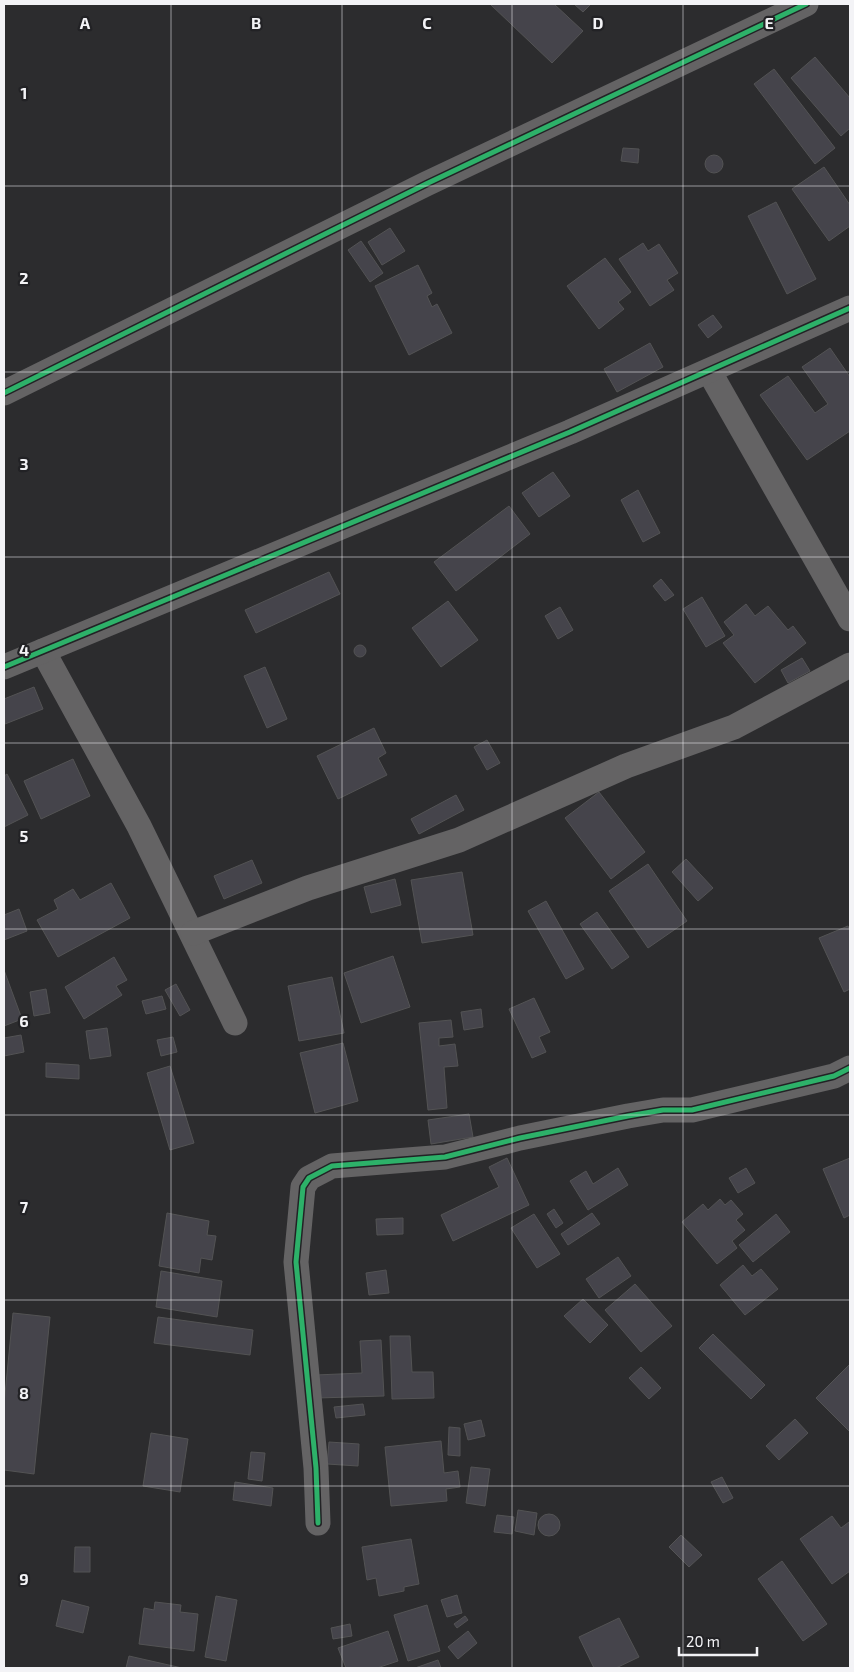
<svg xmlns="http://www.w3.org/2000/svg" width="854" height="1672" font-family="'Exo 2',sans-serif">
<style>
.building{fill:#45444b;stroke:#535354}
.lines{fill:none;stroke-linecap:round;stroke-linejoin:round}
.minor{stroke:#646364;stroke-width:25}
.cycleway-casing{stroke:#222225;stroke-width:8}
.cycleway{stroke:#2db169;stroke-width:5}
.grid{fill:none;stroke:#f3f3f6;stroke-width:1;stroke-opacity:0.55}
.grid-label{font-size:16px;text-anchor:middle;font-weight:bold;fill:#f3f3f6;stroke:#222225;stroke-width:4.5;stroke-linejoin:round;paint-order:stroke}
</style>
<rect width="100%" height="100%" fill="#2c2c2e"/>
<!-- building -->
<g class="building">
<path d="M490,4H554L583,31L552,63Z"/>
<path d="M574,4H591L583,12Z"/>
<path d="M815,57L850,98V128L841,136L791,78Z"/>
<path d="M774,69L835,148L815,164L754,84Z"/>
<path d="M623,148L639,149L638,163L621,161Z"/>
<circle cx="714" cy="164" r="9"/>
<path d="M824,167L850,205V226L829,241L792,189Z"/>
<path d="M776,202L816,279L787,294L748,216Z"/>
<path d="M390,228L405,251L382,265L368,242Z"/>
<path d="M361,241L383,273L370,282L348,250Z"/>
<path d="M643,243L648,251L659,244L678,273L667,280L674,290L650,306L619,259Z"/>
<path d="M605,258L631,292L618,302L624,309L599,329L567,286Z"/>
<path d="M418,265L432,293L427,296L432,307L437,304L452,333L409,355L375,286Z"/>
<path d="M713,315L722,327L708,338L698,325Z"/>
<path d="M650,343L663,367L617,392L604,369Z"/>
<path d="M830,348L850,377V431L807,460L760,395L788,376L815,413L828,404L802,367Z"/>
<path d="M553,472L570,496L539,517L522,493Z"/>
<path d="M638,490L660,533L643,542L621,500Z"/>
<path d="M509,506L530,534L456,591L434,562Z"/>
<path d="M329,572L340,594L256,633L245,610Z"/>
<path d="M661,579L674,595L665,601L653,586Z"/>
<path d="M702,597L725,636L706,647L683,609Z"/>
<path d="M448,601L478,640L441,667L412,628Z"/>
<path d="M746,604L755,616L768,606L788,630L793,626L806,643L755,683L723,643L734,635L724,622Z"/>
<path d="M560,607L573,630L558,639L545,616Z"/>
<circle cx="360" cy="651" r="6"/>
<path d="M802,658L810,671L788,683L781,670Z"/>
<path d="M265,667L287,719L267,728L244,676Z"/>
<path d="M34,687L43,709L5,724L4,699Z"/>
<path d="M374,728L386,753L378,758L387,775L338,799L317,756Z"/>
<path d="M487,740L500,763L487,770L474,747Z"/>
<path d="M73,759L90,796L41,819L24,781Z"/>
<path d="M7,774L28,815L4,827V776Z"/>
<path d="M599,792L645,852L611,879L565,818Z"/>
<path d="M456,795L464,810L419,834L411,819Z"/>
<path d="M686,859L713,888L698,901L672,872Z"/>
<path d="M252,860L262,883L224,899L214,876Z"/>
<path d="M648,864L687,921L648,948L609,891Z"/>
<path d="M462,872L473,935L422,943L411,880Z"/>
<path d="M395,879L401,905L371,913L364,887Z"/>
<path d="M111,883L130,918L58,957L37,920L58,909L54,900L73,889L80,900Z"/>
<path d="M546,901L584,969L566,979L528,911Z"/>
<path d="M19,909L27,931L4,940V915Z"/>
<path d="M597,912L629,957L612,969L580,924Z"/>
<path d="M848,926L850,932V989L844,992L819,938Z"/>
<path d="M393,956L410,1007L361,1023L344,973Z"/>
<path d="M114,957L127,980L116,986L122,995L84,1019L65,987Z"/>
<path d="M4,970L22,1019L4,1026Z"/>
<path d="M332,977L344,1033L299,1041L288,986Z"/>
<path d="M176,984L190,1010L180,1016L165,990Z"/>
<path d="M46,989L50,1013L34,1016L30,992Z"/>
<path d="M162,996L166,1009L146,1014L142,1001Z"/>
<path d="M534,998L550,1032L539,1037L546,1052L532,1058L509,1009Z"/>
<path d="M481,1009L483,1027L464,1030L461,1012Z"/>
<path d="M451,1020L453,1037L439,1038V1046L455,1044L458,1066L444,1067L447,1108L428,1110L419,1023Z"/>
<path d="M107,1028L111,1056L90,1059L86,1031Z"/>
<path d="M21,1035L24,1052L4,1056V1038Z"/>
<path d="M173,1037L177,1052L161,1056L157,1040Z"/>
<path d="M343,1043L358,1101L315,1113L300,1053Z"/>
<path d="M46,1063L79,1065V1079L46,1077Z"/>
<path d="M170,1066L194,1143L170,1150L147,1073Z"/>
<path d="M469,1114L473,1137L431,1144L428,1120Z"/>
<path d="M507,1158L529,1205L453,1241L441,1215L499,1187L489,1167Z"/>
<path d="M850,1158V1215L844,1218L823,1169Z"/>
<path d="M618,1168L628,1185L588,1210L570,1181L586,1171L593,1184Z"/>
<path d="M746,1168L755,1183L738,1193L729,1178Z"/>
<path d="M720,1199L725,1205L731,1200L743,1214L736,1220L745,1230L732,1241L737,1248L717,1264L682,1222L703,1204L708,1210Z"/>
<path d="M554,1209L563,1223L556,1228L547,1214Z"/>
<path d="M167,1213L209,1221L207,1235L216,1236L212,1260L201,1258L199,1273L159,1266Z"/>
<path d="M592,1213L600,1224L568,1245L561,1234Z"/>
<path d="M534,1214L560,1254L537,1268L511,1228Z"/>
<path d="M776,1214L790,1232L753,1262L739,1245Z"/>
<path d="M403,1218V1234L377,1235L376,1219Z"/>
<path d="M618,1257L631,1276L599,1298L586,1279Z"/>
<path d="M743,1265L752,1276L761,1269L778,1289L745,1315L720,1285Z"/>
<path d="M386,1270L389,1293L369,1295L366,1273Z"/>
<path d="M161,1271L222,1281L217,1317L156,1307Z"/>
<path d="M635,1284L672,1326L641,1352L605,1310Z"/>
<path d="M583,1299L608,1325L590,1343L564,1316Z"/>
<path d="M13,1313L50,1317L34,1474L4,1470V1404Z"/>
<path d="M158,1317L253,1330L250,1355L154,1343Z"/>
<path d="M713,1334L765,1385L751,1399L699,1348Z"/>
<path d="M390,1336H410L412,1372H433L434,1398L392,1399Z"/>
<path d="M381,1340L384,1396L317,1398L316,1375L362,1373L360,1341Z"/>
<path d="M850,1364V1432L816,1398Z"/>
<path d="M641,1367L661,1388L649,1399L629,1378Z"/>
<path d="M363,1404L365,1415L336,1418L334,1407Z"/>
<path d="M795,1419L808,1433L779,1460L766,1446Z"/>
<path d="M481,1420L485,1436L468,1440L464,1424Z"/>
<path d="M449,1427L460,1428V1456L448,1455Z"/>
<path d="M151,1433L188,1439L180,1492L143,1486Z"/>
<path d="M441,1441L444,1473L458,1471L460,1487L446,1489L447,1501L391,1506L385,1447Z"/>
<path d="M329,1442L359,1444L358,1466L327,1464Z"/>
<path d="M251,1452L265,1453L262,1481L248,1479Z"/>
<path d="M471,1467L490,1469L485,1506L466,1503Z"/>
<path d="M722,1477L733,1498L723,1503L711,1482Z"/>
<path d="M235,1482L273,1488L271,1506L233,1500Z"/>
<path d="M518,1510L537,1513L534,1535L515,1531Z"/>
<circle cx="549" cy="1525" r="11"/>
<path d="M497,1515L514,1517L512,1534L494,1532Z"/>
<path d="M832,1516L841,1528L849,1522L850,1524V1571L832,1584L800,1539Z"/>
<path d="M681,1535L702,1555L689,1567L669,1547Z"/>
<path d="M411,1539L419,1584L404,1587V1591L379,1596L376,1578L367,1580L362,1547Z"/>
<path d="M75,1547H90V1572H74Z"/>
<path d="M782,1561L827,1624L803,1641L758,1579Z"/>
<path d="M457,1595L462,1613L447,1617L441,1600Z"/>
<path d="M216,1596L237,1600L226,1661L205,1657Z"/>
<path d="M62,1600L89,1607L83,1633L56,1626Z"/>
<path d="M155,1602L181,1605L180,1612L198,1614L194,1651L139,1644L144,1608L154,1610Z"/>
<path d="M427,1605L440,1651L408,1661L394,1615Z"/>
<path d="M465,1616L468,1620L457,1628L454,1624Z"/>
<path d="M619,1618L639,1657L616,1668H594L579,1637Z"/>
<path d="M350,1624L352,1636L333,1639L331,1628Z"/>
<path d="M388,1631L398,1661L377,1668H346L338,1648Z"/>
<path d="M468,1631L477,1643L458,1659L448,1647Z"/>
<path d="M129,1656L182,1668H126Z"/>
<path d="M438,1660L441,1668H415Z"/>
</g>
<g class="lines">
<!-- minor -->
<g class="minor">
<path d="M709,371L850,619"/>
<path d="M4,393L426,184L806,4"/>
<path d="M43,651L139,826L235,1023"/>
<path d="M4,667L570,432L850,308"/>
<path d="M193,933L308,888L459,840L626,766L734,727L850,665"/>
<path d="M318,1523L316,1468L296,1262L303,1187L309,1178L332,1166L445,1157L520,1138L628,1116L663,1110H692L834,1076L850,1068"/>
</g>
<defs>
<g id="cycleway">
<path d="M4,393L426,184L806,4"/>
<path d="M4,667L570,432L850,308"/>
<path d="M318,1523L316,1468L296,1262L303,1187L309,1178L332,1166L445,1157L520,1138L628,1116L663,1110H692L834,1076L850,1068"/>
</g>
</defs>
<!-- cycleway casing -->
<use href="#cycleway" class="cycleway-casing"/>
<!-- cycleway -->
<use href="#cycleway" class="cycleway"/>
</g>
<!-- grid -->
<path class="grid" d="M171,4V1668M342,4V1668M512,4V1668M683,4V1668M4,186H850M4,372H850M4,557H850M4,743H850M4,929H850M4,1115H850M4,1300H850M4,1486H850"/>
<g class="grid-label">
<text x="85" y="29">A</text>
<text x="256" y="29">B</text>
<text x="427" y="29">C</text>
<text x="598" y="29">D</text>
<text x="769" y="29">E</text>
<text x="24" y="99">1</text>
<text x="24" y="284">2</text>
<text x="24" y="470">3</text>
<text x="24" y="656">4</text>
<text x="24" y="842">5</text>
<text x="24" y="1027">6</text>
<text x="24" y="1213">7</text>
<text x="24" y="1399">8</text>
<text x="24" y="1585">9</text>
</g>
<!-- border -->
<rect width="854" height="1672" fill="none" stroke="#f3f3f6" stroke-width="10"/>
<!-- scale -->
<path d="M679 1647v8h78v-8" fill="none" stroke="#f3f3f6" stroke-width="2.5"/>
<text x="686" y="1647" font-size="15" fill="#f3f3f6" stroke="#222225" stroke-width="4" paint-order="stroke">20 m</text>
</svg>
